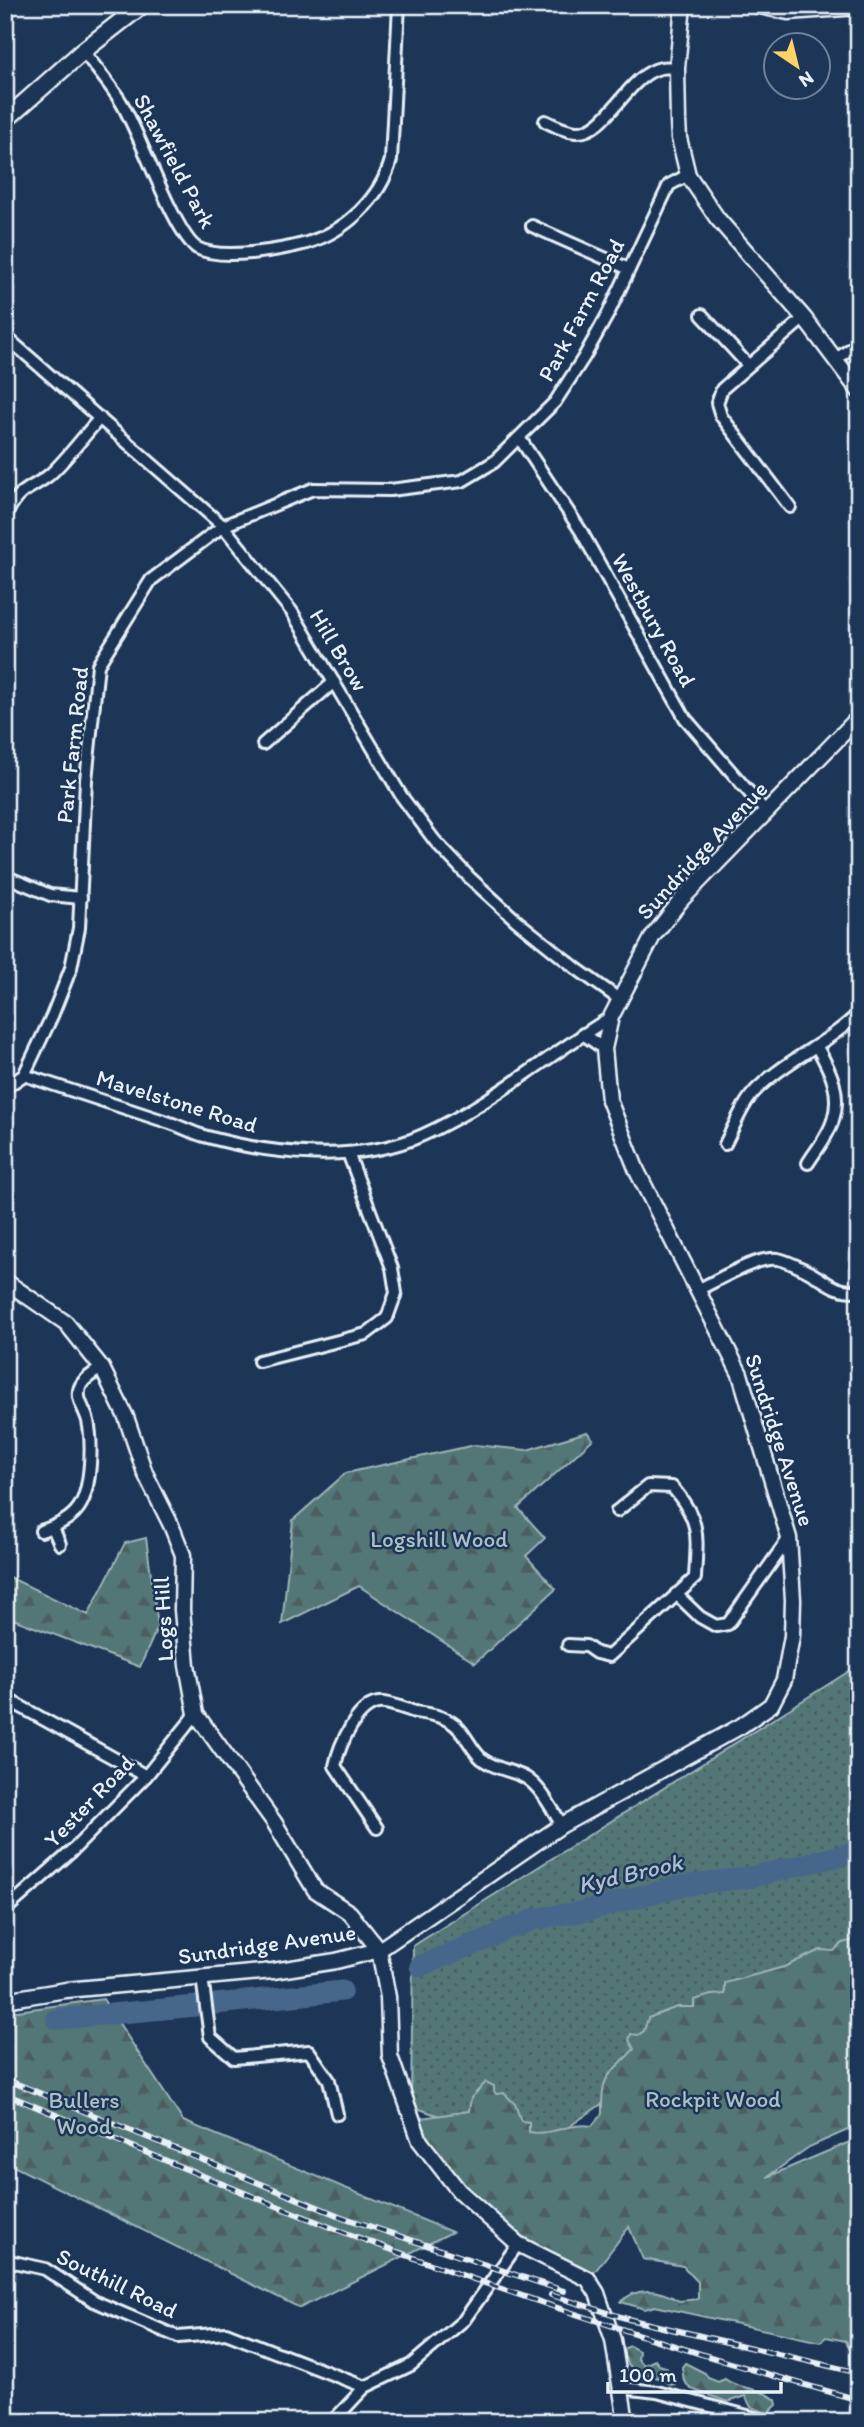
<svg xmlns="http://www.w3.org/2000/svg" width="864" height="2427" font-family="Itim,sans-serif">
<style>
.grass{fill:url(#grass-dots);stroke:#9db4b8;stroke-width:2}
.forest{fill:url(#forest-firs);stroke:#9db4b8;stroke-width:2}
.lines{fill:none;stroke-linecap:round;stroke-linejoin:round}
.river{stroke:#47668c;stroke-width:21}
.minor-casing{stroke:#e8f1f8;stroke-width:16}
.tertiary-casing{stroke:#e8f1f8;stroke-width:19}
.secondary-casing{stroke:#e8f1f8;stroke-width:21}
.minor{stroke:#1d3557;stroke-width:10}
.tertiary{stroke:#1d3557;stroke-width:14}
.secondary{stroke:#1d3557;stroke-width:16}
.rail-casing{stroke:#e8f1f8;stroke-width:6}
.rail{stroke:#1d3557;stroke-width:3.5;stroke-dasharray:10;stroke-linecap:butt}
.labels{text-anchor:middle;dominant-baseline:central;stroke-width:5;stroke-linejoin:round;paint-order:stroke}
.street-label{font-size:23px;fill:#e8f1f8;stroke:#1d3557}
.park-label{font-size:23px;fill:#acc0c4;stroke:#1d3557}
.water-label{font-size:24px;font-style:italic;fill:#b0c0d2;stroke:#1d3557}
</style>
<defs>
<pattern id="grass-dots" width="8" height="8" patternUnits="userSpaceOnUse" patternTransform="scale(1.75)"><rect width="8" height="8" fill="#527677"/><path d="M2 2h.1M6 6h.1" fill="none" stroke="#4c5f60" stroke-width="1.8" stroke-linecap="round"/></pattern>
<pattern id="forest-firs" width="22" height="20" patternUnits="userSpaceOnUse" patternTransform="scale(1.75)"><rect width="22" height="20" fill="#527677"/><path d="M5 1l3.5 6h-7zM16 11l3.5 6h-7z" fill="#4c5f60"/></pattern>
</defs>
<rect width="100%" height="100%" fill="#1d3557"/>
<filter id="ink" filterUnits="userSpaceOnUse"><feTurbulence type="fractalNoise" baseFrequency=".0143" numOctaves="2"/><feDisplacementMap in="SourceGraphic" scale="14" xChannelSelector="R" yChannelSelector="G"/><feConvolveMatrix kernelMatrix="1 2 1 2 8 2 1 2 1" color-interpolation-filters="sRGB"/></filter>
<g filter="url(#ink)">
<!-- grass -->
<path class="grass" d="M859,1665V2013L680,2049L536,2150L411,2106L413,1946Z"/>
<!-- forest -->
<g class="forest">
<path d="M587,1432L593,1439L518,1508L545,1538L526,1556L556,1589L475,1663L359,1586L282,1624L293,1520L346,1473L475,1445L527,1450Z"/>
<path d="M146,1538L158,1626L140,1667L5,1616V1575L88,1615L125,1543Z"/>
<path d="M859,1939V2125L809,2147L767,2177L859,2138V2351L849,2348L846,2341L826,2337L820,2342L655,2306L645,2309L621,2302C637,2286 660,2289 679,2301L698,2299V2282L683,2266L643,2259L629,2227L593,2274L521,2239L463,2184L427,2138L421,2118L469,2111L471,2098L486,2082L494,2086V2091L496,2094L504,2093L515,2104L521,2121L529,2122V2132C551,2136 571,2122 592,2126L602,2114C601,2071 609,2077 634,2049L629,2040L631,2034L638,2035L644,2031L648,2018L677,2007H694V2000L711,1995L725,1994V1983L784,1967L820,1950L834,1951L842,1943Z"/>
<path d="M103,1999L183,2121L452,2232L300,2308L5,2162V2015L10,2012Z"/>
<path d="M630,2346L639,2351L638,2359L644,2365L655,2360L659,2365L666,2367L671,2376L675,2378V2384L671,2385C656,2371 624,2378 623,2349Z"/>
<path d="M685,2363L705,2373L708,2378L718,2382L725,2379C739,2390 758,2386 776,2400L777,2405L768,2413L751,2407L745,2396L728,2402L691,2389L684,2381L682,2367Z"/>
</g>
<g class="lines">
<!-- river -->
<g class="river">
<path d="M420,1966L492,1937L506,1929L519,1926L534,1919L586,1911L680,1886L752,1877L859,1851"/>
<path d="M215,2004L342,1991"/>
<path d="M57,2019L196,2006"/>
</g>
<defs>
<g id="minor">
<path d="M83,51C96,68 110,84 121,102C139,131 175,235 197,248C221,261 281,250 307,243C346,231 380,199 391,160L399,5"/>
<path d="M545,121C555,126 565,131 576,132C607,134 628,74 661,68C666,67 672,68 677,68"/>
<path d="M532,226L629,269"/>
<path d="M702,315L748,365"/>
<path d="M5,336L223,526L292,612L402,797L435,841L470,878L517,921L577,969L619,999"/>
<path d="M836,359L859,343"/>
<path d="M520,439L581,531L685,718L766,812"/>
<path d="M790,507L721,416L717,403L722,389L804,318"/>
<path d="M5,517C18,489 26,492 48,476C63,464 86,433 100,418"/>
<path d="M263,744L334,682"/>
<path d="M5,876L50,895L81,898"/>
<path d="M583,1034L604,1049"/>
<path d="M24,1075C73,1091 121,1107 170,1123C182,1127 193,1133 204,1136C271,1155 359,1164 423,1135C491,1104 547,1056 611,1017"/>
<path d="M5,1088L24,1075L52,1016L71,968L79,928L86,780L98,665L151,580L223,526L313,489L390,490L462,481L494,462L555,402L584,357L608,314L669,185L688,175"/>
<path d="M725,1144C735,1125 743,1102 758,1088C789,1058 829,1043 859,1013"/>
<path d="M808,1163C816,1150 829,1135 833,1120C842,1093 830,1070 817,1047"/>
<path d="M697,1290C717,1281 756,1256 778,1259C788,1261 801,1268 809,1272C829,1283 834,1292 859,1291"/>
<path d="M259,1361L366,1334L387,1318L396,1293L392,1268L348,1153"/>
<path d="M53,1528L60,1544"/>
<path d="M41,1531C80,1519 87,1502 90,1464C91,1450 91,1435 88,1421C85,1409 74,1397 81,1385C85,1378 95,1372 102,1368"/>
<path d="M676,1594L700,1617L716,1626L728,1624L789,1538"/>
<path d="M568,1645L586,1646L596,1653L609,1656L695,1578C697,1536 702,1522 672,1487L648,1486L617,1511"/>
<path d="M5,1698L146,1776"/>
<path d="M377,1828L335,1766C339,1746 358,1700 384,1703C394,1704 405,1709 415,1712C428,1714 440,1715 451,1722C465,1730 470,1749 482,1759C496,1770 512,1770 526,1778C542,1788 552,1810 562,1825"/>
<path d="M5,1910L72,1851L146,1776L196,1714"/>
<path d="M202,1977L210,2037L234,2058L309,2051L329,2080L337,2114"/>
<path d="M5,2260L45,2269L94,2301L178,2337L226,2333L365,2387L411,2365L464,2320L518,2244"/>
<path d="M622,2388L657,2392L770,2422"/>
<path d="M332,2422L365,2387"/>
</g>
<g id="tertiary">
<path d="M683,5L677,68L678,121L679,138L688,175L717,218L804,318L859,391"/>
<path d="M755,5L788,12L859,7"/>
<path d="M5,1281L66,1323L102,1368L126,1417L145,1473L171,1525L183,1555L182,1610L187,1665L196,1714L274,1822L315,1890L350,1913L379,1950L388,1997L390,2056L420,2141L459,2191L518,2244L588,2279L597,2293L613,2340L626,2422"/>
<path d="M5,2000L66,1990L273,1971L336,1961L379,1950L562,1825L741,1726L771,1705L784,1680L792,1636L793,1600L789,1538L740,1374L637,1171L609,1100L604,1049L611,1017L653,936L682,899L859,717"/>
</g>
<path id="secondary" d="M5,120L83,51L142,5"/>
</defs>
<!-- minor casing -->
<use href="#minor" class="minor-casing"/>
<!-- tertiary casing -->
<use href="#tertiary" class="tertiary-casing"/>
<!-- secondary casing -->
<use href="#secondary" class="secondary-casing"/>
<!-- minor -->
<use href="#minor" class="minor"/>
<!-- tertiary -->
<use href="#tertiary" class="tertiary"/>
<!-- secondary -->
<use href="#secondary" class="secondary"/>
<defs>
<g id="rail">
<path d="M5,2079L342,2217L564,2291"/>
<path d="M5,2094C113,2138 221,2185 330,2227C503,2292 680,2351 859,2400"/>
<path d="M551,2295L628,2319L859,2373"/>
</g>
</defs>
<!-- rail casing -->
<use href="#rail" class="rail-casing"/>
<!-- rail -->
<use href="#rail" class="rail"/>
</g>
</g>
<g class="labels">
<!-- street labels -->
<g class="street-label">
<text transform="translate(175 161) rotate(62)">Shawfield Park</text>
<text transform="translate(581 310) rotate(-62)">Park Farm Road</text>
<text transform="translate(654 620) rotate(61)">Westbury Road</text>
<text transform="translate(339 650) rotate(59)">Hill Brow</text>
<text transform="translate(72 745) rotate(-84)">Park Farm Road</text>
<text transform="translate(702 850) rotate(-47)">Sundridge Avenue</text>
<text transform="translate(177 1101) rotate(17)">Mavelstone Road</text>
<text transform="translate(780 1440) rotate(72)">Sundridge Avenue</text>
<text transform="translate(163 1619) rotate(-93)">Logs Hill</text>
<text transform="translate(89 1801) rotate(-46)">Yester Road</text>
<text transform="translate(267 1944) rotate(-8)">Sundridge Avenue</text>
<text transform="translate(117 2283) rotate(26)">Southill Road</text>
</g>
<!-- park labels -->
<g class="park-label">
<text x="439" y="1539">Logshill Wood</text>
<text x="713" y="2099">Rockpit Wood</text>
<text x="84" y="2100">Bullers<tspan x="84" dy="26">Wood</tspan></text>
</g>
<!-- water labels -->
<g class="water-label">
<text transform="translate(630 1873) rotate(-13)">Kyd Brook</text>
</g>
</g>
<!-- margin -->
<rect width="864" height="2427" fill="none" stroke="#1d3557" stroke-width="28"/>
<rect x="14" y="14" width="836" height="2399" fill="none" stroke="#e8f1f8" stroke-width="2.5" filter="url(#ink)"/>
<!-- north arrow -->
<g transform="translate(797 66) rotate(145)"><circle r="33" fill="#1d3557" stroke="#6e8097" stroke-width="2"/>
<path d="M0-5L12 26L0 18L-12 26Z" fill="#ffd166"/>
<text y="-10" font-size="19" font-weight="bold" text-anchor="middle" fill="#e8f1f8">N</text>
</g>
<!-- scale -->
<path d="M608 2382v10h173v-10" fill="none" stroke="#e8f1f8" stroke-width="3.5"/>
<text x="619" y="2382" font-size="21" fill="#e8f1f8" stroke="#1d3557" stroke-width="5" paint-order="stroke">100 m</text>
</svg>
